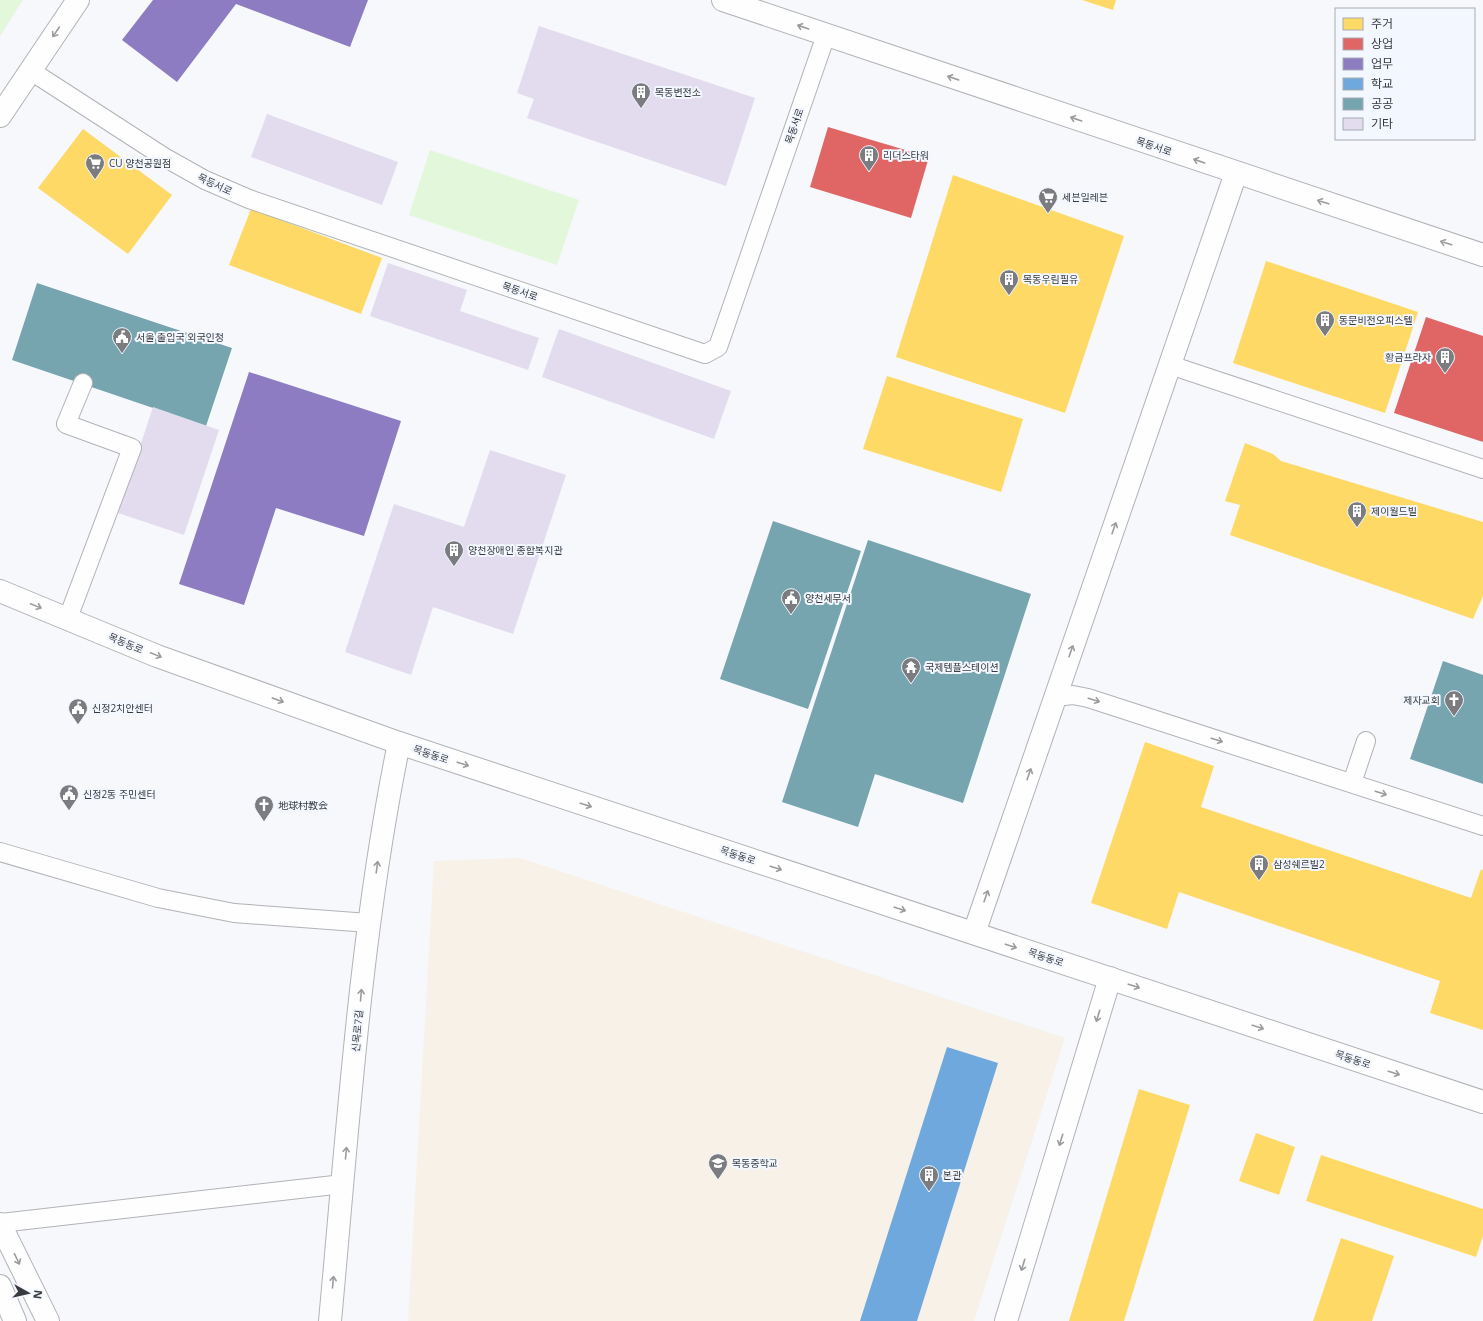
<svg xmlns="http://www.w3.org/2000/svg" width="1483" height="1321" font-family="'Open Sans','Noto Sans KR',sans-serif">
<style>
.education{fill:#f8f1e8}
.green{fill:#e3f7da}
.homes{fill:#ffd966}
.shops{fill:#e06666}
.offices{fill:#8e7cc3}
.schools{fill:#6fa8dc}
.public{fill:#76a5af}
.building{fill:#e2dcee}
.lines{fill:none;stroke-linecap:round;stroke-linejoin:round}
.service-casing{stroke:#b1b3b6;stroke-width:20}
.minor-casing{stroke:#b1b3b6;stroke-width:24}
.tertiary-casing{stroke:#b1b3b6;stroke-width:24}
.secondary-casing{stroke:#b1b3b6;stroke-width:24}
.service{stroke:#fefeff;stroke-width:18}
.minor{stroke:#fefeff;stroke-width:22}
.tertiary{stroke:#fefeff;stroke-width:22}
.secondary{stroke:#fefeff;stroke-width:22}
.oneway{stroke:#9b9c9e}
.labels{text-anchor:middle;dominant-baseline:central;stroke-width:4;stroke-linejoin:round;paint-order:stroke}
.poi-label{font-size:10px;fill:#383a3d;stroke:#f3f7ff;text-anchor:start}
.street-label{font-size:10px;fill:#383a3d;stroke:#f3f7ff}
</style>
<rect width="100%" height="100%" fill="#f6f8fc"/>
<!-- education -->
<path class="education" d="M520,858L1065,1038L974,1321H408L434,861Z"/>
<!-- green -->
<g class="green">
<path d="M0,0H23L0,36Z"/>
<path d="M430,150L579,200L557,265L409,215Z"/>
</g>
<!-- homes -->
<g class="homes">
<path d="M1082,0H1116L1113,10Z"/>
<path d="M83,129L172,195L128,254L38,188Z"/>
<path d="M953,175L1124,236L1065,413L896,357Z"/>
<path d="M251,209L382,258L361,314L229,265Z"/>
<path d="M1266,261L1418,312L1385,413L1233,363Z"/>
<path d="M887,376L1023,419L1001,492L863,449Z"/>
<path d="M1245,443L1273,454L1281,461L1483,522V596L1473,619L1230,535L1240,505L1225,501Z"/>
<path d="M1145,742L1214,766L1201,807L1471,898L1481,869L1483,870V1030L1430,1013L1440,981L1179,892L1167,929L1091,903Z"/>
<path d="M1139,1089L1190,1105L1124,1321H1069Z"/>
<path d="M1256,1133L1295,1147L1279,1195L1239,1181Z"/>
<path d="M1321,1155L1483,1209V1236L1476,1257L1306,1201Z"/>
<path d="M1341,1238L1394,1256L1372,1321H1313Z"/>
</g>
<!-- shops -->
<g class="shops">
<path d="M828,127L929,157L911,218L810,187Z"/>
<path d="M1426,317L1483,336V442L1394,413Z"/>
</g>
<!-- offices -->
<g class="offices">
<path d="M153,0H368L350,47L236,4L177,82L122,40Z"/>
<path d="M249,372L401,421L364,536L276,508L244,605L179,584Z"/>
</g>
<!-- schools -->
<path class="schools" d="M947,1047L998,1063L917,1321H860Z"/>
<!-- public -->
<g class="public">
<path d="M37,283L232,348L206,426L12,360Z"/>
<path d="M773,521L861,551L808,709L720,679Z"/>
<path d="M868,540L1031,594L963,803L875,774L858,827L782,802Z"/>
<path d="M1443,661L1483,675V784L1410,759Z"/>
</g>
<!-- building -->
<g class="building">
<path d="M539,26L755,98L726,186L527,118L534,99L517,93Z"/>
<path d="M267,114L398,162L382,205L251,157Z"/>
<path d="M388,263L467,290L460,311L539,338L528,370L370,316Z"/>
<path d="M559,329L731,391L714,439L542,377Z"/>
<path d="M153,407L219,430L184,535L118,513Z"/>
<path d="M490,450L566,475L513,634L433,607L411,675L345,652L394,504L464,527Z"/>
</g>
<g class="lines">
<defs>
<g id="service">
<path d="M31,71L164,157L205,180L249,199L705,354L718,347L826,35"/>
<path d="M1170,365L1483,469"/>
<path d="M68,618L132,448L66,424L83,383"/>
<path d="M1055,697L1073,695L1088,698L1483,826"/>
<path d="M1352,783L1366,741"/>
<path d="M0,852L158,898L234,913L369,923"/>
<path d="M0,1223L343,1184"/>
</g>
<g id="minor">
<path d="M0,1286L15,1321"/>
<path d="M1006,1321L1110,978"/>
</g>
<g id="tertiary">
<path d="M0,116L78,0"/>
<path d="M974,933L1236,173"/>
<path d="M0,1224L48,1321"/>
</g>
<g id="secondary">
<path d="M723,0L1483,255"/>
<path d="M0,591L157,656L399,743L1483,1102"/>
<path d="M330,1321C348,1128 360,933 399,743"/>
</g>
</defs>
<!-- service casing -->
<use href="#service" class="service-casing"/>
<!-- minor casing -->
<use href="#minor" class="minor-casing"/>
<!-- tertiary casing -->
<use href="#tertiary" class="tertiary-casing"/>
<!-- secondary casing -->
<use href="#secondary" class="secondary-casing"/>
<!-- service -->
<use href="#service" class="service"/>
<!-- minor -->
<use href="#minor" class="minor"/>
<!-- tertiary -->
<use href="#tertiary" class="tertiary"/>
<!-- secondary -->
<use href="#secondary" class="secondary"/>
</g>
<!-- one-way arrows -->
<defs><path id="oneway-shaft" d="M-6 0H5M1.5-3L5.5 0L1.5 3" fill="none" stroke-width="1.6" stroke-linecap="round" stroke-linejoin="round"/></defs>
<g class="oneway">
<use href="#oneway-shaft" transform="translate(803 27) rotate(-161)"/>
<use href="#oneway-shaft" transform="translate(56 32) rotate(124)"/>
<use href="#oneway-shaft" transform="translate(953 78) rotate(-161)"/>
<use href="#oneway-shaft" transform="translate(1076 119) rotate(-161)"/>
<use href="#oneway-shaft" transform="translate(1199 161) rotate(-161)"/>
<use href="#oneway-shaft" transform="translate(1323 202) rotate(-162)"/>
<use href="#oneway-shaft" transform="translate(1446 243) rotate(-162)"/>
<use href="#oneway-shaft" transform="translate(1114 528) rotate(-71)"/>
<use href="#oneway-shaft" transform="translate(36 606) rotate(22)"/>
<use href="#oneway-shaft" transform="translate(1071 651) rotate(-71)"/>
<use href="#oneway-shaft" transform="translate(156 655) rotate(22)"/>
<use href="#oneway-shaft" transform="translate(278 700) rotate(20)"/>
<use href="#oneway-shaft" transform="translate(1094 700) rotate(18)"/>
<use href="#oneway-shaft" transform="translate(1217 740) rotate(18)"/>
<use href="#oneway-shaft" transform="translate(463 764) rotate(18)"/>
<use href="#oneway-shaft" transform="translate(1029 774) rotate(-71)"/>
<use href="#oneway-shaft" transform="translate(1381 793) rotate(18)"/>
<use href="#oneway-shaft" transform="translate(586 805) rotate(18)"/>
<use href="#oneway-shaft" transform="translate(377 867) rotate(-82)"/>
<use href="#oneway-shaft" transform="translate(776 868) rotate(18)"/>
<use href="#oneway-shaft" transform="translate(986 896) rotate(-71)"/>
<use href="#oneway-shaft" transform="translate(900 909) rotate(18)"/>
<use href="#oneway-shaft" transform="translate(1011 946) rotate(18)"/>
<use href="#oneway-shaft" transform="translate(1134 986) rotate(18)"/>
<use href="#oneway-shaft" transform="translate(361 995) rotate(-85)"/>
<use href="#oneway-shaft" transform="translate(1098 1016) rotate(107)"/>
<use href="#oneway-shaft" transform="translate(1258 1027) rotate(18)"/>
<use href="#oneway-shaft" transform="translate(1394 1073) rotate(18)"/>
<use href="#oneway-shaft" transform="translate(1061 1140) rotate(107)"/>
<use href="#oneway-shaft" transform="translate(346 1153) rotate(-85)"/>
<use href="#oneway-shaft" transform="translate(17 1259) rotate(64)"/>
<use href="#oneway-shaft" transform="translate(1023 1265) rotate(107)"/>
<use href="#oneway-shaft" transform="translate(333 1282) rotate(-85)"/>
</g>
<!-- icons -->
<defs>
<symbol id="building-pin" viewBox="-11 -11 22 30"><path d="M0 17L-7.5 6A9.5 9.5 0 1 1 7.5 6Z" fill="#7a7c80" stroke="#f3f7ff"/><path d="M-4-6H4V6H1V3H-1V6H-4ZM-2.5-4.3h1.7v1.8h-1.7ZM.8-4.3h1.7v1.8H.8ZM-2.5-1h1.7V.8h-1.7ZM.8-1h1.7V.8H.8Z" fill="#fff"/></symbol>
<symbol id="supermarket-pin" viewBox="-11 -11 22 30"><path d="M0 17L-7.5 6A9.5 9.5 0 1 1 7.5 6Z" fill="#7a7c80" stroke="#f3f7ff"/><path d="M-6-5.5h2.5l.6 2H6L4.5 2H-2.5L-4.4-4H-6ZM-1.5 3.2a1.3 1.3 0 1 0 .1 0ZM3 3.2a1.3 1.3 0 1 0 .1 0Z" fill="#fff"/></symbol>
<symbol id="civic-pin" viewBox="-11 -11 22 30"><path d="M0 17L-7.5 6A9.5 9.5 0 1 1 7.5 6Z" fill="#7a7c80" stroke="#f3f7ff"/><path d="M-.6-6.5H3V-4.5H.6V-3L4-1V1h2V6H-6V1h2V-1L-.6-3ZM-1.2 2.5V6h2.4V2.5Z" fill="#fff"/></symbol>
<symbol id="temple-pin" viewBox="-11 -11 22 30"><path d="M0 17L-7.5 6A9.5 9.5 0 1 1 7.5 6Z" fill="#7a7c80" stroke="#f3f7ff"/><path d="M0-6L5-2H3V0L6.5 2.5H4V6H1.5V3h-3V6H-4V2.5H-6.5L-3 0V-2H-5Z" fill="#fff"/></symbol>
<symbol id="church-pin" viewBox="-11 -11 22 30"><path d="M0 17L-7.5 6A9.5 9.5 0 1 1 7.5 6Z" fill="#7a7c80" stroke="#f3f7ff"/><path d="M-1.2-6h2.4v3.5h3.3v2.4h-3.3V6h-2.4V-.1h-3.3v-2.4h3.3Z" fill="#fff"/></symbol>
<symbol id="school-pin" viewBox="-11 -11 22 30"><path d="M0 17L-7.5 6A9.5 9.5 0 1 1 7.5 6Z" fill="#7a7c80" stroke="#f3f7ff"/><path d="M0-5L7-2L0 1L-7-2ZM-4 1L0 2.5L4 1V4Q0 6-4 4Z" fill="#fff"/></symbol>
</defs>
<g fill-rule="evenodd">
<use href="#building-pin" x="630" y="81" width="22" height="30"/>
<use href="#building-pin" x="858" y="144" width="22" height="30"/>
<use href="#supermarket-pin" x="84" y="152" width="22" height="30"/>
<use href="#supermarket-pin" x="1037" y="186" width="22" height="30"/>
<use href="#building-pin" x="998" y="268" width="22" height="30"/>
<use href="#building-pin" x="1314" y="309" width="22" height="30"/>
<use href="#civic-pin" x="111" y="326" width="22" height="30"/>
<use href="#building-pin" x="1434" y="346" width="22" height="30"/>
<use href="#building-pin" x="1346" y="500" width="22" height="30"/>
<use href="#building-pin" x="443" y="539" width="22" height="30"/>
<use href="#civic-pin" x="780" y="587" width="22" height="30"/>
<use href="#temple-pin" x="900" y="656" width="22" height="30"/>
<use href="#church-pin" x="1443" y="689" width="22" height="30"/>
<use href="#civic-pin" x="67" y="697" width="22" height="30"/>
<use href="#civic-pin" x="58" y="783" width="22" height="30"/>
<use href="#church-pin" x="253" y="794" width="22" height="30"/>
<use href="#building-pin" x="1248" y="853" width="22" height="30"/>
<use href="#school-pin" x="707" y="1152" width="22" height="30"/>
<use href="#building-pin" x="918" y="1164" width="22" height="30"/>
</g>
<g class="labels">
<!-- poi labels -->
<g class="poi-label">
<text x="655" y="92">목동변전소</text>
<text x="883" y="155">리더스타워</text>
<text x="109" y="163">CU 양천공원점</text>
<text x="1062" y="197">세븐일레븐</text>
<text x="1023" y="279">목동우림필유</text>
<text x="1339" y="320">동문비전오피스텔</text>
<text x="136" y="337">서울 출입국 외국인청</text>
<text x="1431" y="357" text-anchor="end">황금프라자</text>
<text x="1371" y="511">제이월드빌</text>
<text x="468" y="550">양천장애인 종합복지관</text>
<text x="805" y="598">양천세무서</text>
<text x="925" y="667">국제템플스테이션</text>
<text x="1440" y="700" text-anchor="end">제자교회</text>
<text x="92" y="708">신정2치안센터</text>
<text x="83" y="794">신정2동 주민센터</text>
<text x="278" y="805">地球村教会</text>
<text x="1273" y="864">삼성쉐르빌2</text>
<text x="732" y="1163">목동중학교</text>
<text x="943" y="1175">본관</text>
</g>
<!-- street labels -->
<g class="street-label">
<text transform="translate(794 126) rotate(-71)">목동서로</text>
<text transform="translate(1154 146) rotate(19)">목동서로</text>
<text transform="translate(215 184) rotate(25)">목동서로</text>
<text transform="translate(520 291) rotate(19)">목동서로</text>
<text transform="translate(126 643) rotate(23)">목동동로</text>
<text transform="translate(431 754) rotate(18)">목동동로</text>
<text transform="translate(738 855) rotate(18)">목동동로</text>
<text transform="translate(1046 957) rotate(18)">목동동로</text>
<text transform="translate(357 1031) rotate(-85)">신목로7길</text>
<text transform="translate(1353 1059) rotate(18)">목동동로</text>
</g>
</g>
<!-- legend -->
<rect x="1335" y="8" width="140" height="132" fill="#f3f7ff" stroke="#a8abb1"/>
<rect x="1343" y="18" width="20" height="12" fill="#ffd966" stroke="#a8abb1"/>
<text x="1371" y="28" font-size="12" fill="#383a3d">주거</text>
<rect x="1343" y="38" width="20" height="12" fill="#e06666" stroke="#a8abb1"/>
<text x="1371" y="48" font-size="12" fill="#383a3d">상업</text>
<rect x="1343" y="58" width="20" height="12" fill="#8e7cc3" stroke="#a8abb1"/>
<text x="1371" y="68" font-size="12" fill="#383a3d">업무</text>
<rect x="1343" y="78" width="20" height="12" fill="#6fa8dc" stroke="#a8abb1"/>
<text x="1371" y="88" font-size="12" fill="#383a3d">학교</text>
<rect x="1343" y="98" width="20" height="12" fill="#76a5af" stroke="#a8abb1"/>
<text x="1371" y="108" font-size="12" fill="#383a3d">공공</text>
<rect x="1343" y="118" width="20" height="12" fill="#e2dcee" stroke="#a8abb1"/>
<text x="1371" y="128" font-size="12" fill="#383a3d">기타</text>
<!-- north arrow -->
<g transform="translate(28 1293) rotate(98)" stroke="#f3f7ff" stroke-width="3" paint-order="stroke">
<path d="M0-3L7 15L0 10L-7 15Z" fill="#383a3d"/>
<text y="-6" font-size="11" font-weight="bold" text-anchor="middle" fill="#383a3d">N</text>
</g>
</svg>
